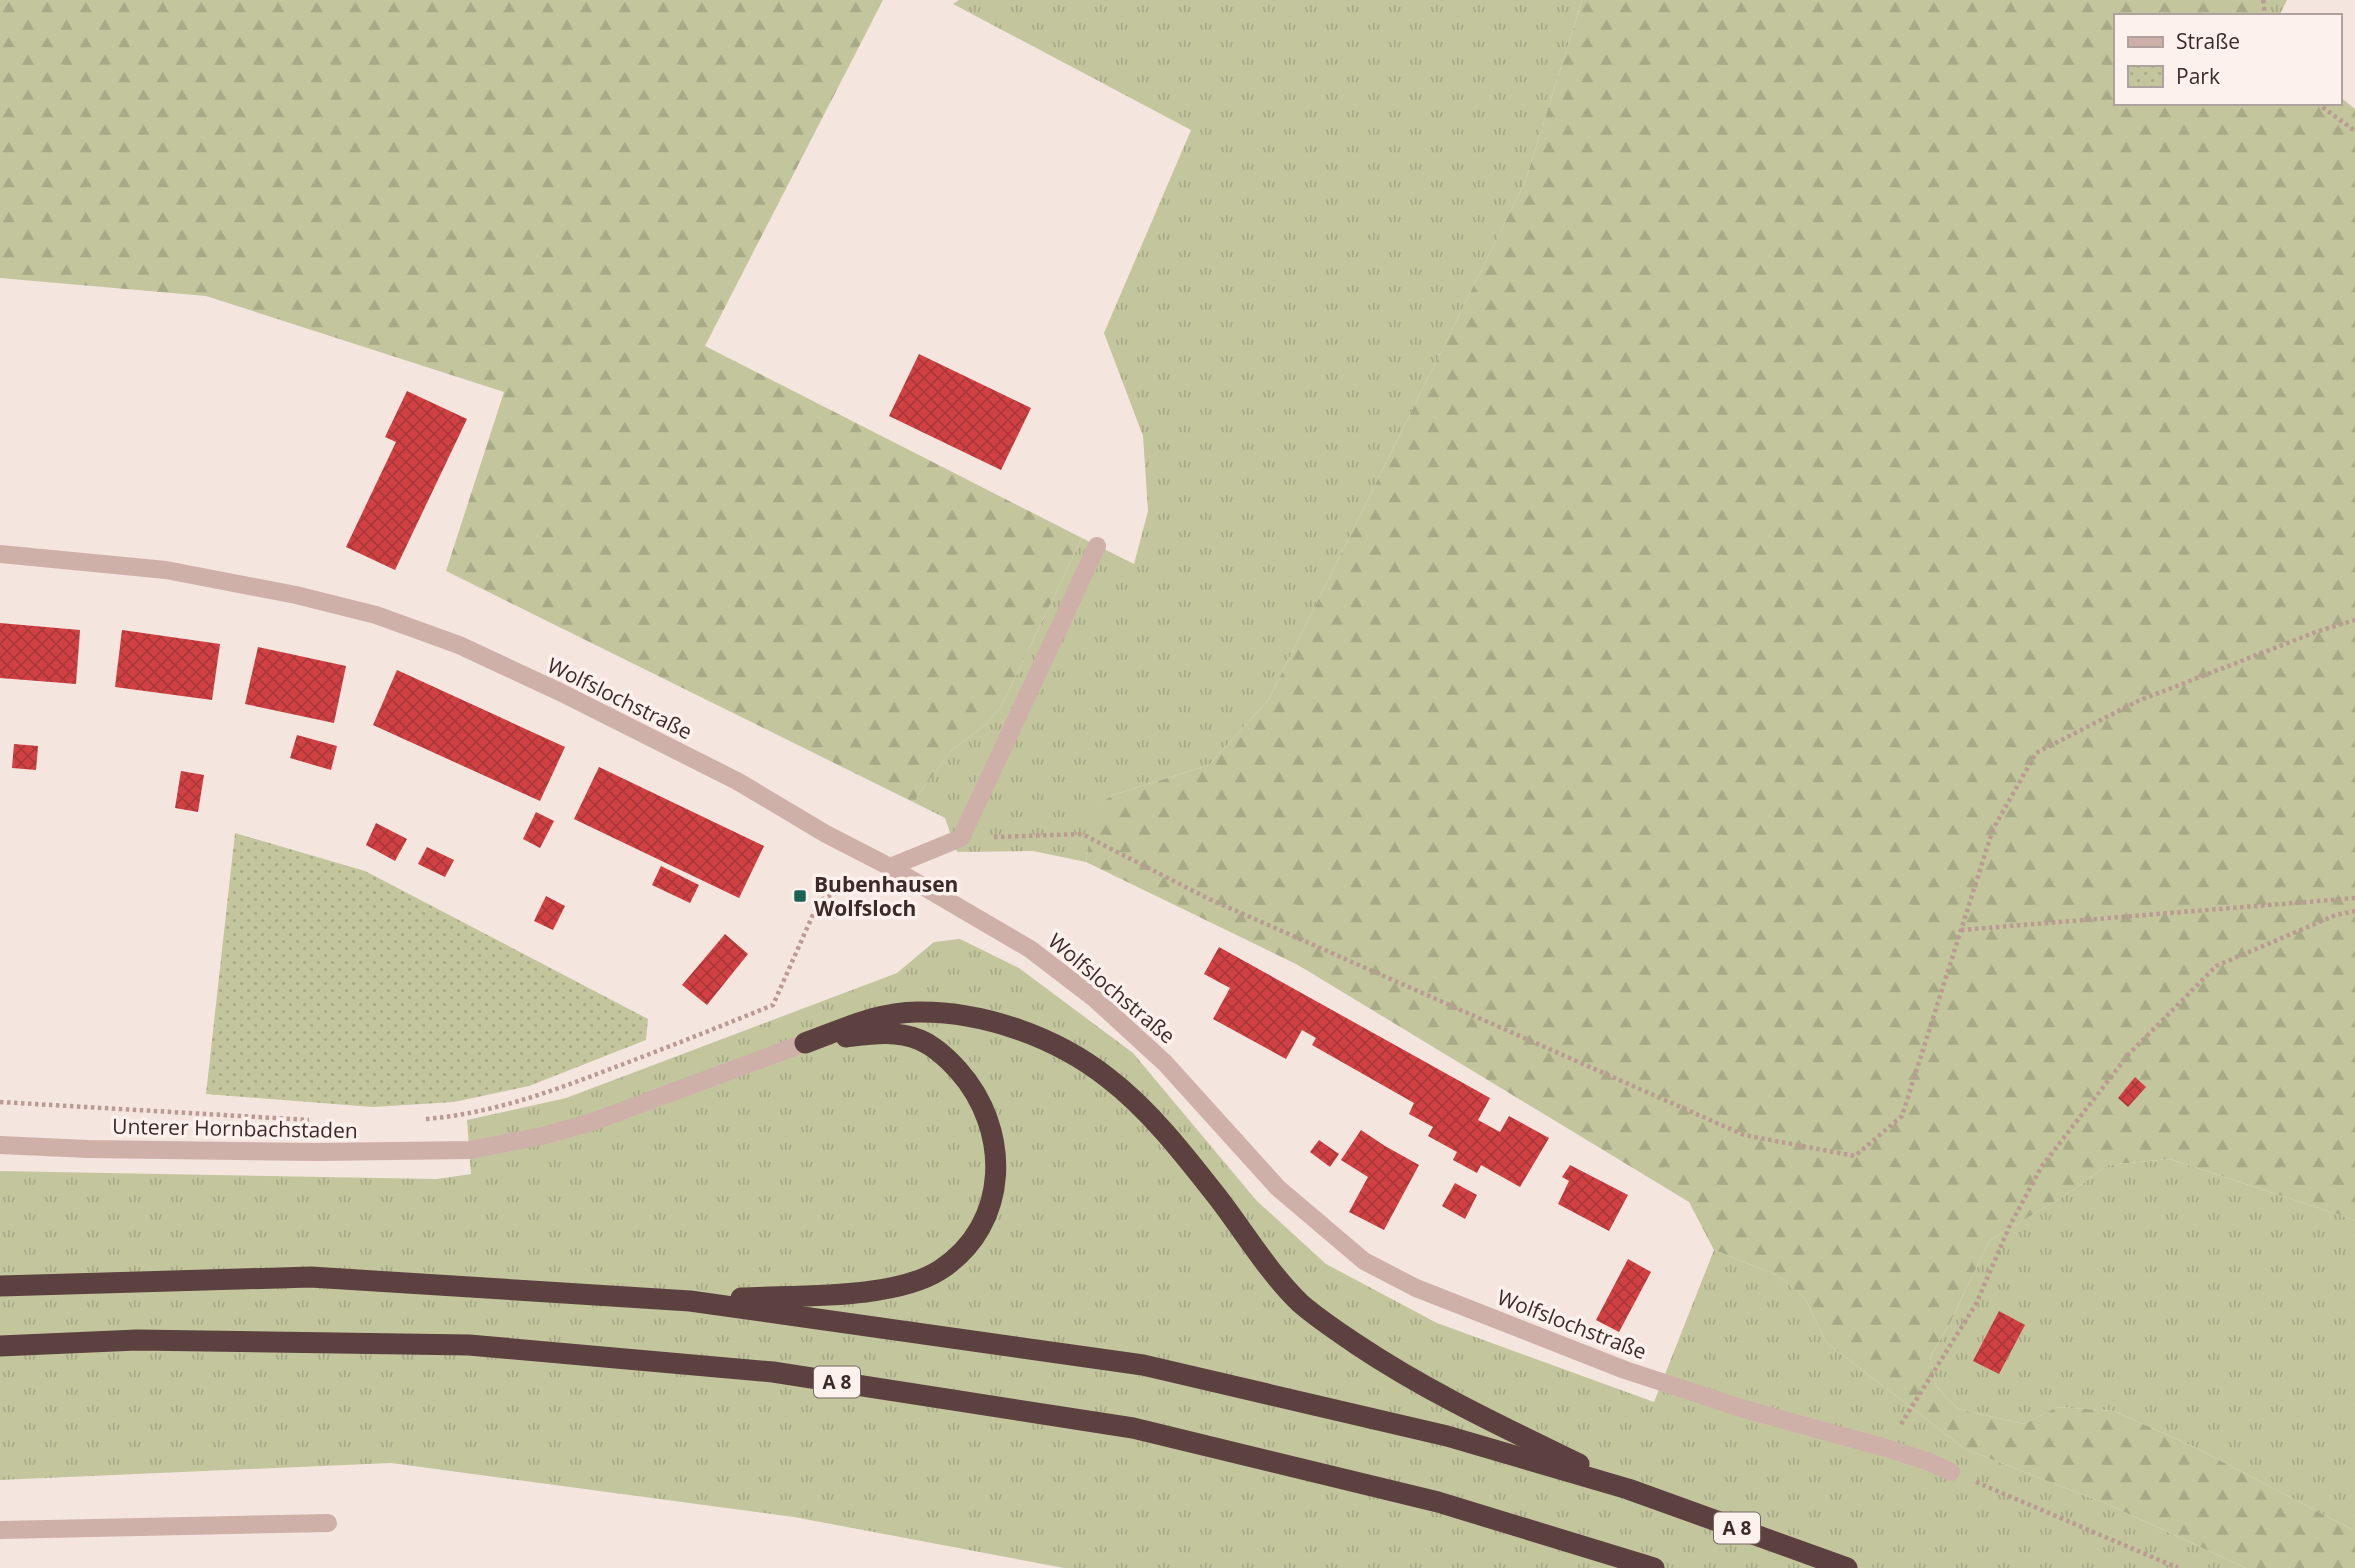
<svg xmlns="http://www.w3.org/2000/svg" width="2355" height="1568" font-family="'Open Sans',sans-serif">
<style>
.grass{fill:url(#grass-tufts)}
.forest{fill:url(#forest-firs)}
.park{fill:url(#park-dots)}
.building{fill:url(#building-cross-hatch)}
.lines{fill:none;stroke-linecap:round;stroke-linejoin:round}
.path{stroke:#bb9a93;stroke-width:4.5;stroke-dasharray:3.5 3.5;stroke-linecap:butt}
.minor{stroke:#cfb0a9;stroke-width:18}
.highway{stroke:#5d4140;stroke-width:21}
.poi-dot{fill:#1a6254;stroke:#fcf1ec;stroke-width:2.5}
.labels{text-anchor:middle;dominant-baseline:central;stroke-width:7;stroke-linejoin:round;paint-order:stroke}
.shield{fill:#fcf1ec;stroke:#766664;stroke-width:2}
.shield-label{font-size:19px;font-weight:bold;fill:#3c2a29}
.street-label{font-size:21px;fill:#3c2a29;stroke:#fcf1ec}
.poi-label{font-size:21px;font-weight:bold;fill:#3c2a29;stroke:#fcf1ec;text-anchor:start}
</style>
<defs>
<pattern id="grass-tufts" width="24" height="20" patternUnits="userSpaceOnUse" patternTransform="scale(1.75)"><rect width="24" height="20" fill="#c3c69d"/><path d="M3 7l-1-3M5 7V3M7 7l1-3M15 17l-1-3M17 17v-4M19 17l1-3" fill="none" stroke="#a8aa87"/></pattern>
<pattern id="forest-firs" width="22" height="20" patternUnits="userSpaceOnUse" patternTransform="scale(1.75)"><rect width="22" height="20" fill="#c3c69d"/><path d="M5 1l3.5 6h-7zM16 11l3.5 6h-7z" fill="#a8aa87"/></pattern>
<pattern id="park-dots" width="8" height="8" patternUnits="userSpaceOnUse" patternTransform="scale(1.75)"><rect width="8" height="8" fill="#c3c69d"/><path d="M2 2h.1M6 6h.1" fill="none" stroke="#a8aa87" stroke-width="1.8" stroke-linecap="round"/></pattern>
<pattern id="building-cross-hatch" width="8" height="8" patternUnits="userSpaceOnUse" patternTransform="scale(1.75)"><rect width="8" height="8" fill="#d14144"/><path d="M0 0l8 8M0 8l8-8" fill="none" stroke="#ab3739"/></pattern>
</defs>
<rect width="100%" height="100%" fill="#f5e5df"/>
<!-- grass -->
<g class="grass">
<path d="M959,0H1582L1525,182L1269,699L1209,765L1113,795L1095,807L1086,862L1033,851L957,852L945,818L913,802L951,751L986,724L1001,707L1082,538L1134,564L1148,511L1143,436L1104,333L1191,130L953,4Z"/>
<path d="M2260,0H2287L2279,16H2263Z"/>
<path d="M960,939L1019,968L1133,1053L1256,1200L1326,1264L1437,1323L1654,1402L1714,1250L1777,1275L1805,1298L1826,1342L1965,1449L2107,1504L2246,1568H1064L794,1517L391,1463L0,1480V1171L437,1179L471,1174L467,1120L566,1098L897,973L934,942Z"/>
<path d="M2170,1159L2355,1220V1531L2194,1447L2114,1411L2057,1407L2024,1424L1958,1409L1936,1386L1930,1357L1950,1323L1989,1241L2075,1189L2107,1165Z"/>
</g>
<!-- forest -->
<g class="forest">
<path d="M0,0H883L705,346L1082,538L1001,707L986,724L951,751L913,802L446,571L504,392L206,296L0,278Z"/>
<path d="M1582,0H2260L2263,16H2115V103H2339V96L2355,109V1220L2170,1159L2107,1165L2075,1189L1989,1241L1950,1323L1930,1357L1936,1386L1958,1409L2024,1424L2057,1407L2114,1411L2194,1447L2355,1531V1568H2246L2107,1504L1965,1449L1826,1342L1805,1298L1777,1275L1714,1250L1689,1202L1298,965L1086,862L1094,807L1113,795L1209,765L1269,699L1525,182Z"/>
</g>
<!-- park -->
<path class="park" d="M235,833L365,871L648,1019L646,1040L529,1086L454,1102L373,1107L206,1094Z"/>
<!-- building -->
<g class="building">
<path d="M919,354L1031,408L1001,470L889,416Z"/>
<path d="M407,391L467,419L395,570L346,547L396,442L385,437Z"/>
<path d="M0,623L80,630L76,684L0,678Z"/>
<path d="M122,630L220,644L212,700L115,687Z"/>
<path d="M258,647L346,666L334,723L245,704Z"/>
<path d="M397,670L565,747L540,801L373,725Z"/>
<path d="M297,735L337,746L331,770L290,758Z"/>
<path d="M14,744L38,746L36,770L12,768Z"/>
<path d="M599,767L764,846L739,898L574,819Z"/>
<path d="M181,771L204,775L198,812L175,808Z"/>
<path d="M536,812L554,821L540,848L523,839Z"/>
<path d="M376,823L407,839L395,861L366,845Z"/>
<path d="M427,847L454,860L445,877L418,864Z"/>
<path d="M661,866L699,885L690,903L652,885Z"/>
<path d="M546,896L565,906L553,930L534,921Z"/>
<path d="M725,934L748,954L707,1005L682,985Z"/>
<path d="M1219,947L1490,1098L1478,1120L1500,1132L1509,1116L1549,1138L1520,1187L1481,1165L1477,1173L1453,1160L1457,1152L1428,1136L1433,1127L1409,1114L1414,1103L1312,1045L1316,1038L1302,1030L1286,1059L1213,1019L1230,988L1204,974Z"/>
<path d="M2135,1077L2146,1087L2128,1107L2118,1098Z"/>
<path d="M1361,1130L1385,1146L1419,1165L1384,1230L1349,1212L1368,1177L1341,1160Z"/>
<path d="M1319,1140L1339,1154L1330,1167L1310,1152Z"/>
<path d="M1570,1165L1628,1195L1609,1231L1558,1204L1569,1181L1562,1177Z"/>
<path d="M1455,1183L1477,1195L1465,1219L1442,1206Z"/>
<path d="M1628,1259L1651,1272L1619,1332L1596,1320Z"/>
<path d="M1999,1311L2025,1325L1999,1374L1973,1361Z"/>
</g>
<g class="lines">
<!-- path -->
<g class="path">
<path d="M2263,0L2265,16"/>
<path d="M2317,103L2355,131"/>
<path d="M994,837L1082,834L1207,898L1744,1135L1855,1156L1902,1116L1993,829L2036,753L2138,701L2316,632L2355,620"/>
<path d="M1961,930L2355,898"/>
<path d="M0,1102L309,1120"/>
<path d="M426,1119C486,1114 542,1095 597,1074C656,1052 714,1029 773,1005L819,901L858,883"/>
<path d="M1901,1424L1976,1304L2010,1225L2042,1166L2128,1055L2216,966L2336,915L2355,911"/>
<path d="M1976,1482L2178,1568"/>
</g>
<!-- minor -->
<g class="minor">
<path d="M0,554L166,570L296,595L376,615L459,645L560,692L737,781L826,834L890,867L1030,949L1094,998L1165,1063L1278,1188L1364,1261L1416,1288L1625,1370L1744,1409L1886,1448L1927,1461L1951,1472"/>
<path d="M890,867L961,838L1097,546"/>
<path d="M0,1145L88,1149L317,1152L470,1150L542,1136L592,1122L805,1043"/>
<path d="M0,1530L328,1523"/>
</g>
<!-- highway -->
<g class="highway">
<path d="M805,1043C841,1030 878,1012 917,1012C983,1011 1056,1037 1108,1078C1151,1111 1186,1157 1219,1199C1245,1233 1269,1273 1300,1303C1317,1318 1337,1331 1356,1344C1426,1391 1503,1427 1579,1464"/>
<path d="M0,1286L311,1277L690,1301L1143,1365L1447,1436L1628,1489L1847,1568"/>
<path d="M741,1298C797,1295 893,1300 940,1270C1011,1224 1011,1129 958,1070C948,1059 934,1046 920,1040C896,1030 871,1034 846,1037"/>
<path d="M0,1346L137,1340L469,1345L773,1372L1133,1428L1438,1502L1654,1568"/>
</g>
</g>
<!-- markers -->
<rect class="poi-dot" x="793" y="889" width="14" height="14" rx="3.5"/>
<g class="labels">
<!-- shield labels -->
<g class="shield">
<rect x="814" y="1366.5" width="46" height="31" rx="5"/>
<rect x="1714" y="1512.5" width="46" height="31" rx="5"/>
</g>
<g class="shield-label">
<text x="837" y="1382">A 8</text>
<text x="1737" y="1528">A 8</text>
</g>
<!-- street labels -->
<g class="street-label">
<text transform="translate(620 698) rotate(26)">Wolfslochstraße</text>
<text transform="translate(1112 988) rotate(40)">Wolfslochstraße</text>
<text transform="translate(235 1128) rotate(1)">Unterer Hornbachstaden</text>
<text transform="translate(1572 1324) rotate(21)">Wolfslochstraße</text>
</g>
<!-- poi labels -->
<g class="poi-label">
<text x="814" y="884">Bubenhausen<tspan x="814" dy="24">Wolfsloch</tspan></text>
</g>
</g>
<!-- legend -->
<rect x="2114" y="14" width="228" height="91" fill="#fcf1ec" stroke="#afa19e" stroke-width="2"/>
<rect x="2128" y="37" width="35" height="10" fill="#cfb0a9" stroke="#afa19e" stroke-width="2"/>
<text x="2176" y="49" font-size="21" fill="#3c2a29">Straße</text>
<rect x="2128" y="66" width="35" height="21" fill="url(#park-dots)" stroke="#afa19e" stroke-width="2"/>
<text x="2176" y="84" font-size="21" fill="#3c2a29">Park</text>
</svg>
